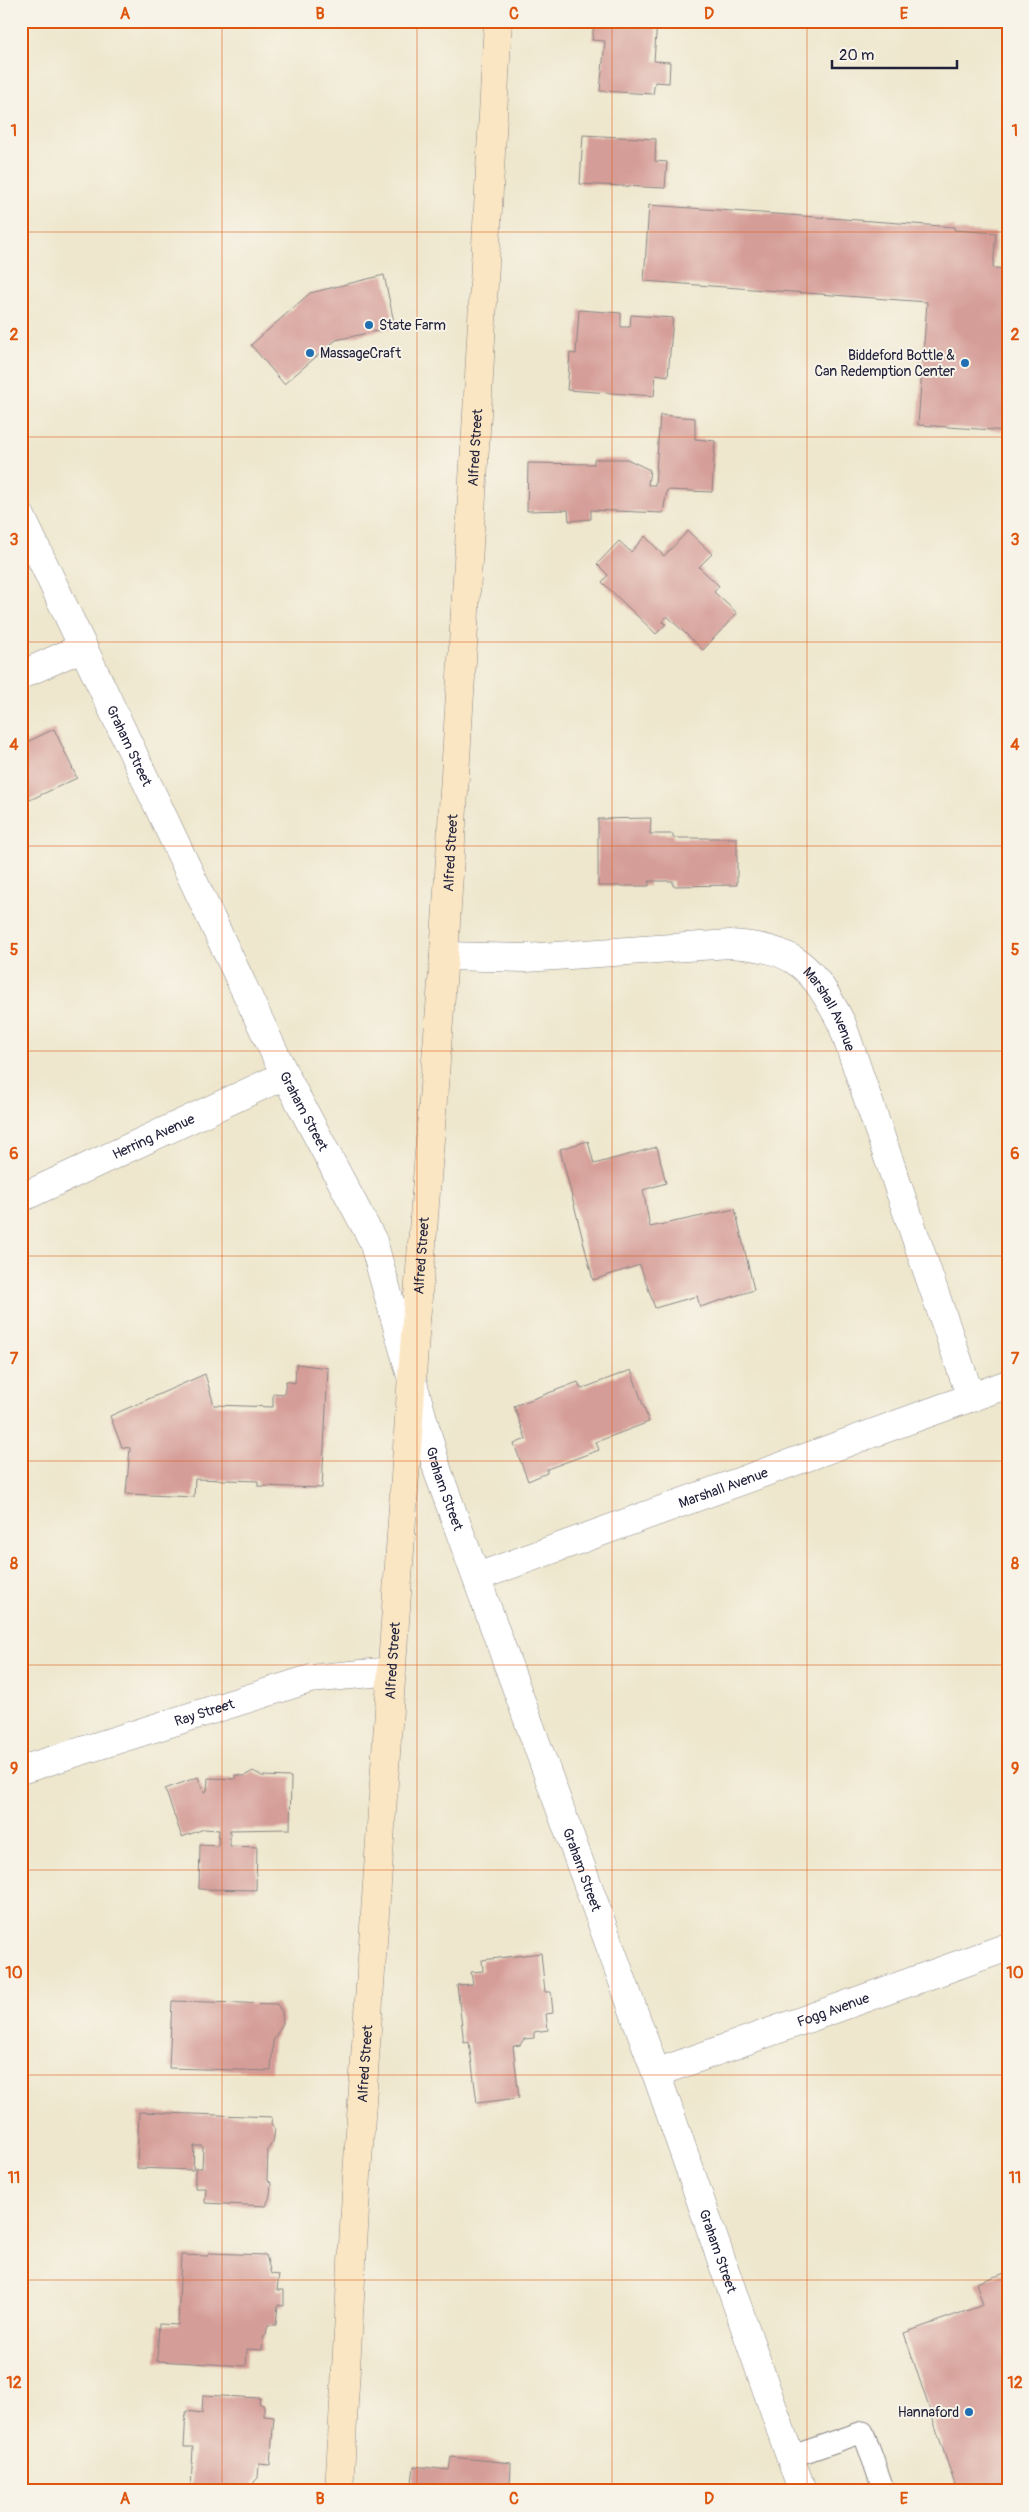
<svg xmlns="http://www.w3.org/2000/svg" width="1029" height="2512" font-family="Pangolin,sans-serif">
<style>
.building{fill:#d59d97}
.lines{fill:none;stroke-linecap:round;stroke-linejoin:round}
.service-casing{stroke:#888484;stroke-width:23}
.minor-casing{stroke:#888484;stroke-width:29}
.secondary-casing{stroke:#888484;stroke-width:29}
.service{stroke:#fff;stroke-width:21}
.minor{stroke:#fff;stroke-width:28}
.secondary{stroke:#fbe6c4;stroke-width:28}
.grid{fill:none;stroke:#de560e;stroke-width:1;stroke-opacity:0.55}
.poi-dot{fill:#1f6fb2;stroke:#f7f3e8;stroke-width:2}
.labels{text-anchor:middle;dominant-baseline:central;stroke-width:4;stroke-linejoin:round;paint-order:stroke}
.poi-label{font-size:14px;fill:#22223b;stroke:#f7f3e8;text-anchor:start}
.street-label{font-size:14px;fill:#22223b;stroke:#f7f3e8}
.neatline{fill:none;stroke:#de560e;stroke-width:2}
.grid-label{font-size:16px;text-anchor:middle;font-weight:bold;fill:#de560e}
</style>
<rect width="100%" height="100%" fill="#f7f3e8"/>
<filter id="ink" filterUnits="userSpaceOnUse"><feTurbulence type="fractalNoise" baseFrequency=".02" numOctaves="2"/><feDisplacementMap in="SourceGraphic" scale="10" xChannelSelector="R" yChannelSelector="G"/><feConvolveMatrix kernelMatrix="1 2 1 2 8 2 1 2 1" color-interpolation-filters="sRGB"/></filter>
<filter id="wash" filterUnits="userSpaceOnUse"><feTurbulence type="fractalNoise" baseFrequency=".0096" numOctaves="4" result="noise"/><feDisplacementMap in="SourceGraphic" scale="20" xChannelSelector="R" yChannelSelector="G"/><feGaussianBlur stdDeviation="1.12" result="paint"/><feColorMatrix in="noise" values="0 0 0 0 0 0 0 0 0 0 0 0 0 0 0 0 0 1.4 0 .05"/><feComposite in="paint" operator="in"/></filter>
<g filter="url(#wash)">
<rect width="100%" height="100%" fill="#eee7cd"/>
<g id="blocks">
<!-- building -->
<g class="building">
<path d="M604,21H657L654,61L670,62L669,83L655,82L653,94L600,91L605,41L592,40L594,23H604Z"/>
<path d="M583,135L656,139L655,161L667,162L665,188L580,184Z"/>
<path d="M649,205L955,227L954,230L996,233L993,268L1008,269V431L918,425L927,302L644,281Z"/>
<path d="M384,275L395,327L336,340L284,384L251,345L310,293Z"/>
<path d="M579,310L621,313V327H630L631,315L673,318L668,376L656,374L654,396L567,390L570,353L576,354Z"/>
<path d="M660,415L695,418V439L715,441L712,492L667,490L663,513L591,510V519L569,521L568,510L527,511L528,463L594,464V459H627L650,470L648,485H655Z"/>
<path d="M688,531L712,554L699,567L719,586L714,592L737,613L703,650L667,616L663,622L666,624L656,634L602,582L608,575L597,564L619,541L631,552L645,536L664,556Z"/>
<path d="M54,729L77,778L21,804V745Z"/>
<path d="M651,818L650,834H673V838H737V885L673,886V881H649V886H598V819Z"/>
<path d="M588,1141L594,1164L657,1147L666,1183L643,1190L650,1227L735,1209L754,1290L700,1307L697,1296L655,1308L640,1265L593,1280L560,1149Z"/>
<path d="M296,1364L328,1368L322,1488L258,1486V1481L195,1479L194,1497L126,1494L130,1448L122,1447L110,1416L205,1374L214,1405L273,1407V1393L284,1394L286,1381L295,1383Z"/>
<path d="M631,1370L649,1422L596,1442L599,1450L547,1469V1473L528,1481L514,1444L526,1439L514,1406L578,1382L581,1389Z"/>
<path d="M253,1771L262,1776L291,1777L290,1829L230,1830V1846L257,1847L256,1890L199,1889L200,1845L218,1846L219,1830L204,1829L182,1837L165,1789L198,1777L204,1792L207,1791L208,1778L235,1779V1775L244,1776Z"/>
<path d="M541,1953L545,1992H551L553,2013L546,2014L548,2030L534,2032V2038L524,2039L520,2045L513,2046L519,2098L477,2103L469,2042L464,2043L457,1985L473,1984L471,1972L483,1971L482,1960Z"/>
<path d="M172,2001L277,2004L282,2012L283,2023L273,2041L271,2071L169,2068Z"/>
<path d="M139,2112L272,2117L271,2123L275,2130L273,2142L268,2149L267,2179L271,2183L270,2196L266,2206L205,2203L206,2188H195V2168H202L203,2146H194L193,2170L137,2168Z"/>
<path d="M209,2253L266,2255L271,2274L279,2275L277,2290H284V2306L278,2305L276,2325H268L266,2334L263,2339L262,2350L247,2349L246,2366L157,2361L159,2324L178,2325L181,2255L208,2256Z"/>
<path d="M1008,2272V2491H957L904,2333L983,2305L976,2283Z"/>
<path d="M203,2395L260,2398L259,2403L264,2406V2416L274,2417L270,2465L259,2464L258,2478L254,2482V2491L191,2488L193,2447H184L186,2411L202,2413Z"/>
<path d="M451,2457L511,2463L510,2491H411L414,2466L449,2470Z"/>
</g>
</g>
</g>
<g filter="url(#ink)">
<use href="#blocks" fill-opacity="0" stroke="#888484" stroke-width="1"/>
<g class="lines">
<defs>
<path id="service" d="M790,2457L863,2432L884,2491"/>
<g id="minor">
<path id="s1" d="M21,516L285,1075L373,1241L438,1472L656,2073L802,2491"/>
<path d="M21,675L83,647"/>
<path id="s2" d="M444,956L526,958L730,944C796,948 813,967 842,1024L971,1398"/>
<path id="s3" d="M21,1198L285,1075"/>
<path id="s4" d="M477,1577L1008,1384"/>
<path id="s5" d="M21,1770L310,1679L392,1671"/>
<path id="s6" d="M656,2073L1008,1947"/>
</g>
<g id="secondary">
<path id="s7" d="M339,2491L357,2175L412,1375L444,956L477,414L498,21"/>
</g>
</defs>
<!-- service casing -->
<use href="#service" class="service-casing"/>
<!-- minor casing -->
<use href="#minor" class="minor-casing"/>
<!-- secondary casing -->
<use href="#secondary" class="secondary-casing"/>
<!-- service -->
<use href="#service" class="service"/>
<!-- minor -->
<use href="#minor" class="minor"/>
<!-- secondary -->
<use href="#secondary" class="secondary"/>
</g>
</g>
<!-- grid -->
<path class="grid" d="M222,21V2491M417,21V2491M612,21V2491M807,21V2491M21,232H1008M21,437H1008M21,642H1008M21,846H1008M21,1051H1008M21,1256H1008M21,1461H1008M21,1665H1008M21,1870H1008M21,2075H1008M21,2280H1008"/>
<!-- markers -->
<g class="poi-dot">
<circle cx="369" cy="325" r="5"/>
<circle cx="310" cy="353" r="5"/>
<circle cx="965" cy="363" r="5"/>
<circle cx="969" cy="2412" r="5"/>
</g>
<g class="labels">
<!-- poi labels -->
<g class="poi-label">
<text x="379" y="325">State Farm</text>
<text x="320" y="353">MassageCraft</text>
<text x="955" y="355" text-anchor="end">Biddeford Bottle &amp;<tspan x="955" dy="16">Can Redemption Center</tspan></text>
<text x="959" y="2412" text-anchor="end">Hannaford</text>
</g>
<!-- street labels -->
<g class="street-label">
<text stroke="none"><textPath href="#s7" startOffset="2048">Alfred Street</textPath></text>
<text stroke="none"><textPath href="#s1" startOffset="254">Graham Street</textPath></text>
<text stroke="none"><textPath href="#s7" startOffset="1642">Alfred Street</textPath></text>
<text stroke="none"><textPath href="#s2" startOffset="415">Marshall Avenue</textPath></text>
<text stroke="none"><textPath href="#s1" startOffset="659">Graham Street</textPath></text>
<text stroke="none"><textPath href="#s3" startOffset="146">Herring Avenue</textPath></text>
<text stroke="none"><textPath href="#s7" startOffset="1238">Alfred Street</textPath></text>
<text stroke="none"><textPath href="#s4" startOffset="262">Marshall Avenue</textPath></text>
<text stroke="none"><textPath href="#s1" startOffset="1064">Graham Street</textPath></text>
<text stroke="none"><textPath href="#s7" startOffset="832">Alfred Street</textPath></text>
<text stroke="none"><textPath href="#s5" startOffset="192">Ray Street</textPath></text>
<text stroke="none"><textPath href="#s1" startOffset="1469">Graham Street</textPath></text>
<text stroke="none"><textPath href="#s6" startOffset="188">Fogg Avenue</textPath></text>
<text stroke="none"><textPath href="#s7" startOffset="428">Alfred Street</textPath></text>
<text stroke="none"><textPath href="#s1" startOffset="1874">Graham Street</textPath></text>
</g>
</g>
<!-- margin -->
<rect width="1029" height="2512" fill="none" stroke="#f7f3e8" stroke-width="55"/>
<!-- scale -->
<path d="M832 60v8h125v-8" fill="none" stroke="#22223b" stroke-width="2.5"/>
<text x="839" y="60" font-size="15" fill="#22223b" stroke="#f7f3e8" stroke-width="4" paint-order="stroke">20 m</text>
<rect x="28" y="28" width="974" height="2456" class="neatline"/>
<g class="grid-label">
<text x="125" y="19">A</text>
<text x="320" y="19">B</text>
<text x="514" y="19">C</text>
<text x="709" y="19">D</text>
<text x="904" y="19">E</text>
<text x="14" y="136">1</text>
<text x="1015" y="136">1</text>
<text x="14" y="340">2</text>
<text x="1015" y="340">2</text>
<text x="14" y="545">3</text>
<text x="1015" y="545">3</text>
<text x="14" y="750">4</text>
<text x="1015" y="750">4</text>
<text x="14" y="955">5</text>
<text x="1015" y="955">5</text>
<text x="14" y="1159">6</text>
<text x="1015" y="1159">6</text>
<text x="14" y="1364">7</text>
<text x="1015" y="1364">7</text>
<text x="14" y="1569">8</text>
<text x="1015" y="1569">8</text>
<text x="14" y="1774">9</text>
<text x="1015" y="1774">9</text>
<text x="14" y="1978">10</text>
<text x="1015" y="1978">10</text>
<text x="14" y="2183">11</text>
<text x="1015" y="2183">11</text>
<text x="14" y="2388">12</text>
<text x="1015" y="2388">12</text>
<text x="125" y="2504">A</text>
<text x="320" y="2504">B</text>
<text x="514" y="2504">C</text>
<text x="709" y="2504">D</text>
<text x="904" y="2504">E</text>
</g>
</svg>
